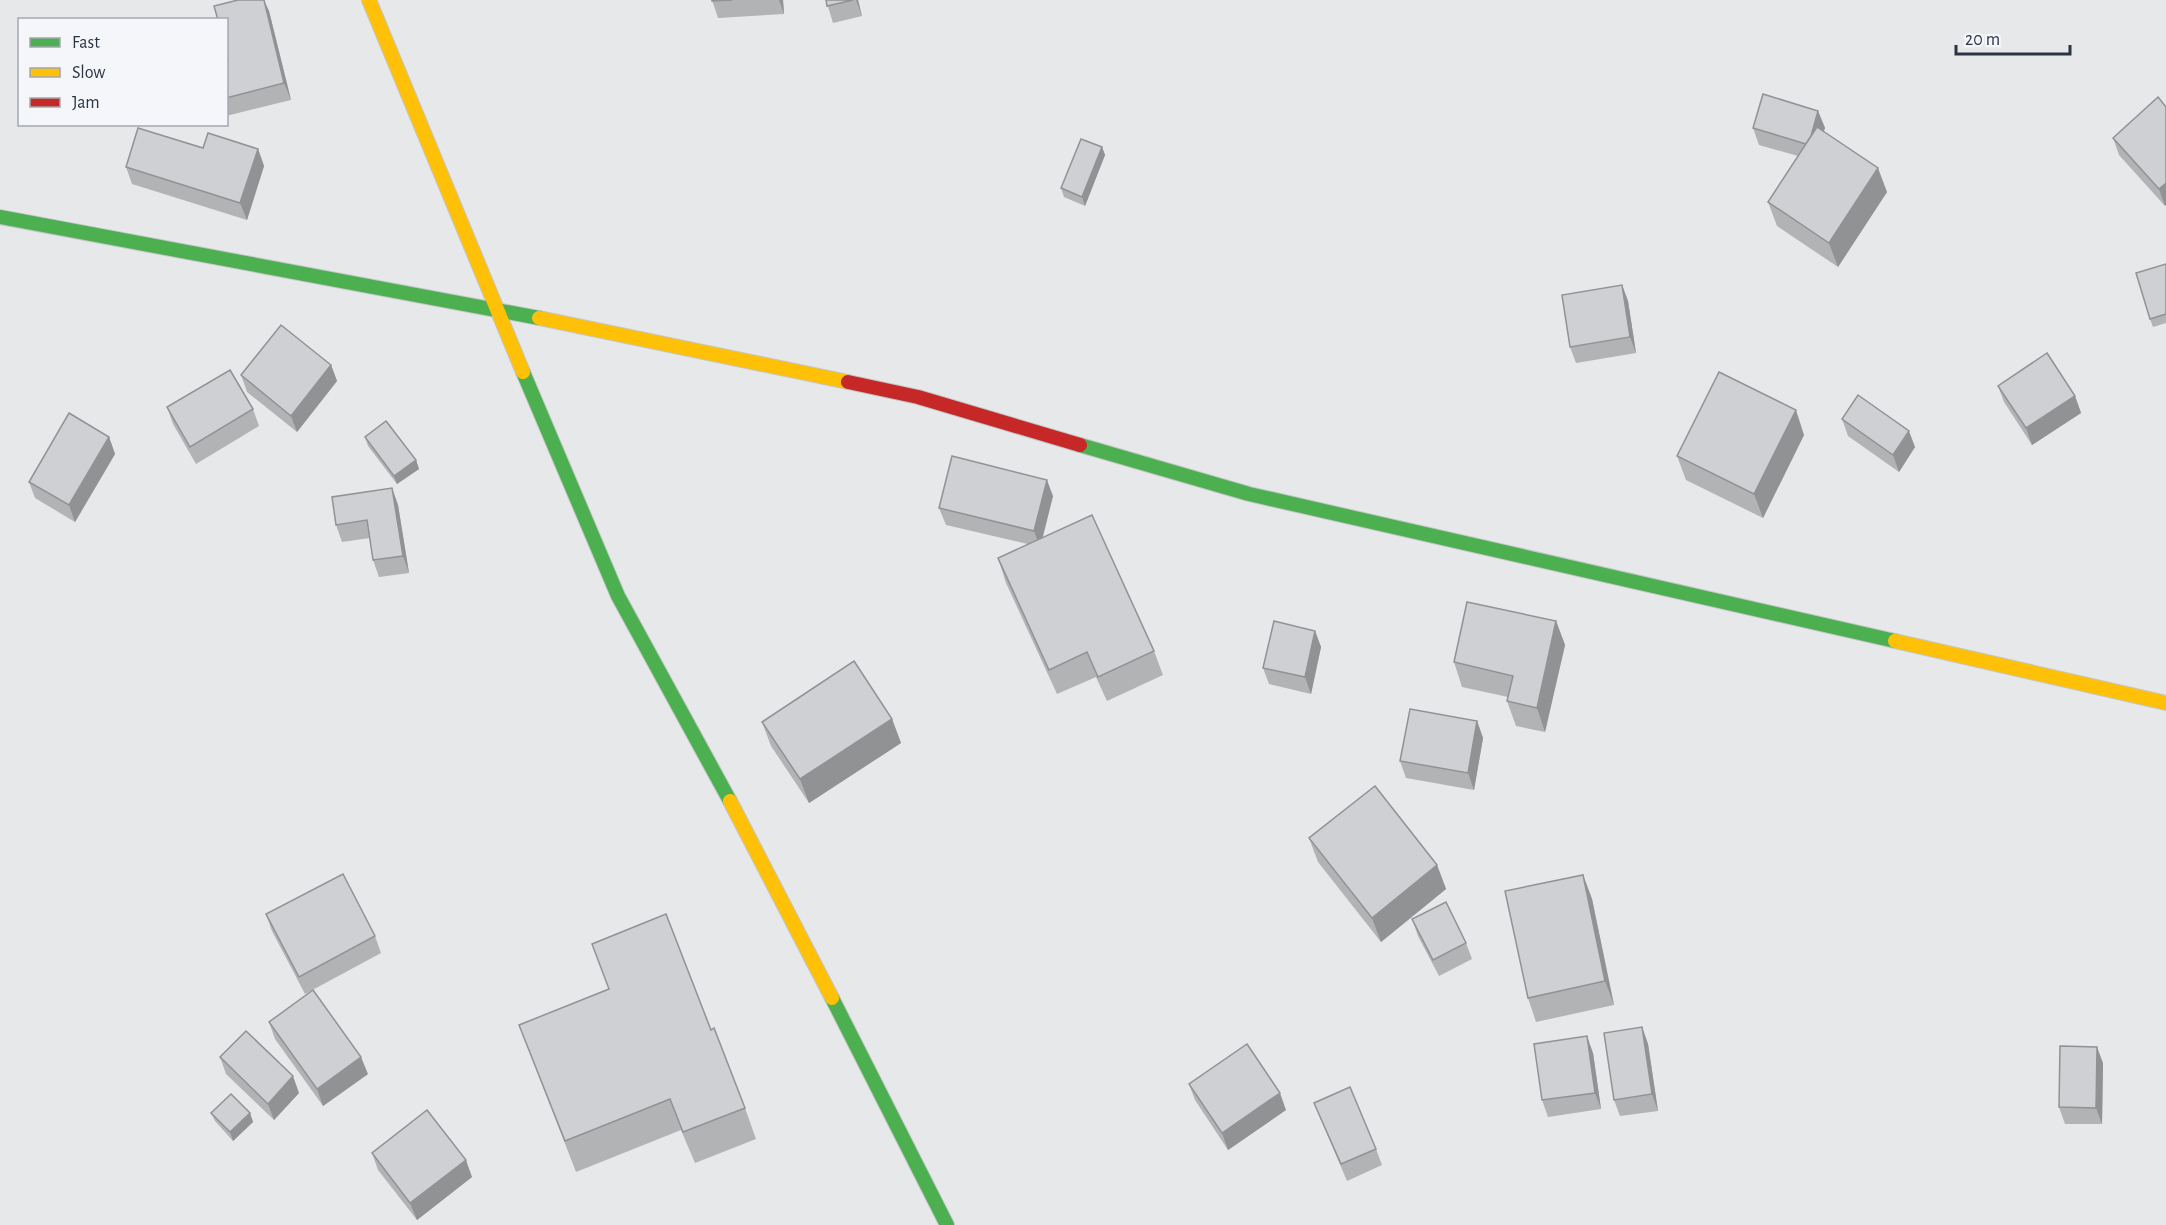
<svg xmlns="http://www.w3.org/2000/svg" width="2166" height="1225" font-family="'Alegreya Sans',sans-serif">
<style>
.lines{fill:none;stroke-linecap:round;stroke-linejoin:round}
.fast-casing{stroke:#c4c6c8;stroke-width:16}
.slow-casing{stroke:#c4c6c8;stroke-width:16}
.jam-casing{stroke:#c4c6c8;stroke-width:16}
.fast{stroke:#4caf50;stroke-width:14}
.slow{stroke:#ffc107;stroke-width:14}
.jam{stroke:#c62828;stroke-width:14}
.wall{fill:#b1b3b5}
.shaded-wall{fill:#909294}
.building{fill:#ced0d3;stroke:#909294;stroke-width:1.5}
</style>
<rect width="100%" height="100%" fill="#e6e8ea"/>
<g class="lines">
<defs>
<g id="fast">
<path d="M0,217L539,318"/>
<path d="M523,372L618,596L730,801"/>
<path d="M1080,445L1249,494L1895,641"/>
<path d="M832,998L947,1225"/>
</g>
<g id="slow">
<path d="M369,0L523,372"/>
<path d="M539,318L848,382"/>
<path d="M1895,641L2166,703"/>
<path d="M730,801L832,998"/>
</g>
<path id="jam" d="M848,382L918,397L1080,445"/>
</defs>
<!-- fast casing -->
<use href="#fast" class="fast-casing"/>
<!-- slow casing -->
<use href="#slow" class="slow-casing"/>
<!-- jam casing -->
<use href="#jam" class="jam-casing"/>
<!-- fast -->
<use href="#fast" class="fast"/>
<!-- slow -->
<use href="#slow" class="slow"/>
<!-- jam -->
<use href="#jam" class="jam"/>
</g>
<!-- wall -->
<g class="wall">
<path d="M712,0H783L784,14L718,18Z"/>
<path d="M826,0H858L862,16L833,23Z"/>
<path d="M269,11L291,100L226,116V61H228Z"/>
<path d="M2158,97L2165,206L2119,155L2113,138Z"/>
<path d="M1818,111L1825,128L1823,131L1887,192L1838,267L1777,226L1768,202L1798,156L1759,145L1753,128Z"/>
<path d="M1102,147L1105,155L1085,206L1064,197L1061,188Z"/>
<path d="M203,148L258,149L264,166L247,220L132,184L126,167Z"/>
<path d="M2166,264V323L2153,327L2150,319Z"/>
<path d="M1622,285L1628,301L1636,353L1576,363L1570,347Z"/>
<path d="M331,365L337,381L297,432L247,392L241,375Z"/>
<path d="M1998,386L2075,396L2081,413L2032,445L2004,402Z"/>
<path d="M167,407L253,409L259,426L196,464L173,424Z"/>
<path d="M1842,419L1915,447L1899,472L1848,436Z"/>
<path d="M1804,435L1763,518L1686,480L1677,456Z"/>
<path d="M109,437L115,454L75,522L35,498L29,482Z"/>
<path d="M365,437L416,460L419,469L397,484L368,446Z"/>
<path d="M392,488L398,505L409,573L379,577L373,560L370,538L342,542L336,525Z"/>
<path d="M1053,496L1043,537L1154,651L1163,675L1107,701L1096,677L1057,694L1006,583L998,558L1028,544L946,525L939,508Z"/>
<path d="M1556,621L1565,645L1545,732L1516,726L1507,701L1508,697L1462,687L1454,662Z"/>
<path d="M1315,631L1321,647L1311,694L1269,684L1263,668Z"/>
<path d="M892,719L901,743L809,803L771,746L762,722Z"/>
<path d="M1477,721L1483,738L1474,790L1406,778L1400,761Z"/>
<path d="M1309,838L1437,865L1446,889L1381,942L1318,862Z"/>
<path d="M1583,875L1592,899L1614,1005L1536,1022L1528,998Z"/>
<path d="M266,914L375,936L381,953L305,994L272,931Z"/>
<path d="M1412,919L1466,943L1472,959L1439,976L1418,936Z"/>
<path d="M592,944L711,1030L745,1108L756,1139L695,1163L681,1130L576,1172L519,1025L609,989Z"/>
<path d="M269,1022L368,1074L323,1106L275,1039Z"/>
<path d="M1642,1027L1648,1044L1658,1111L1620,1116L1614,1100Z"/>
<path d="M1593,1053L1601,1109L1548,1117L1542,1100Z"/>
<path d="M220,1057L299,1093L274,1120L226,1074Z"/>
<path d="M2103,1063L2102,1124H2065L2059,1107Z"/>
<path d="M1189,1084L1286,1110L1228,1150L1195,1100Z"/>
<path d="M1314,1103L1376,1149L1382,1165L1347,1181L1321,1120Z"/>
<path d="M211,1113H250L253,1122L233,1141L215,1121Z"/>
<path d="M372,1153L472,1177L417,1220L378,1170Z"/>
</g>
<!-- shaded-wall -->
<g class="shaded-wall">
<path d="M264,0L269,11L291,100L284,83Z"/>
<path d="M779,0H783L784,14Z"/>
<path d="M856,0H858L862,16Z"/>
<path d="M1818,111L1825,128L1814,161L1808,144Z"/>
<path d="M1102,147L1105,155L1085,206L1082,197Z"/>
<path d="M258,149L264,166L247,220L240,203Z"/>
<path d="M1878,168L1887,192L1838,267L1829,243Z"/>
<path d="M2166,183V205L2165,206L2159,189Z"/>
<path d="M1622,285L1628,301L1636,353L1630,337Z"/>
<path d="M331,365L337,381L297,432L291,416Z"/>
<path d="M2075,396L2081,413L2032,445L2026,428Z"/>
<path d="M1796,410L1804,435L1763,518L1754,494Z"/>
<path d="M1909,431L1915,447L1899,472L1893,455Z"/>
<path d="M109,437L115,454L75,522L69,505Z"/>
<path d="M416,460L419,469L397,484L394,476Z"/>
<path d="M1047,480L1053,496L1040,547L1034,531Z"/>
<path d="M392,488L398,505L409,573L403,556Z"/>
<path d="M1556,621L1565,645L1545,732L1537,708Z"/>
<path d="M1315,631L1321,647L1311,694L1305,677Z"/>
<path d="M892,719L901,743L809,803L800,779Z"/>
<path d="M1477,721L1483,738L1474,790L1468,773Z"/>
<path d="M1437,865L1446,889L1381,942L1372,918Z"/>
<path d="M1583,875L1592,899L1614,1005L1605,981Z"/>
<path d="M1642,1027L1648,1044L1658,1111L1652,1094Z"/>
<path d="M1587,1036L1593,1053L1601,1109L1595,1093Z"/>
<path d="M2097,1047L2103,1063L2102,1124L2096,1108Z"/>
<path d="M361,1057L368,1074L323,1106L317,1089Z"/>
<path d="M293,1076L299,1093L274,1120L268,1104Z"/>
<path d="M1280,1093L1286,1110L1228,1150L1222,1133Z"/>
<path d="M250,1113L253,1122L233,1141L230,1132Z"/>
<path d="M466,1160L472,1177L417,1220L410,1203Z"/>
</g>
<!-- building -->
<g class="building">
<path d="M238,0H264L284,83L226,98V61H228L226,56V20H218L214,6Z"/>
<path d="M712,0H732L712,1Z"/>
<path d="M826,0H853L827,6Z"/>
<path d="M1763,94L1818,111L1811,136L1806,144L1753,128Z"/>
<path d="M2158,97L2166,107V183L2159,189L2113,138Z"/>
<path d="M1817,127L1878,168L1829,243L1768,202Z"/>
<path d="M138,128L203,148L208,133L258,149L240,203L126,167Z"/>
<path d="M1081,139L1102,147L1082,197L1061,188Z"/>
<path d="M2166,264V314L2150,319L2136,273Z"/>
<path d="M1622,285L1630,337L1570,347L1562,295Z"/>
<path d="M281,325L331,365L291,416L241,375Z"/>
<path d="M2047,353L2075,396L2026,428L1998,386Z"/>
<path d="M230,370L253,409L190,447L167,407Z"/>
<path d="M1719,372L1796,410L1754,494L1677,456Z"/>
<path d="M1858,395L1909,431L1893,455L1842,419Z"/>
<path d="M69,413L109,437L69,505L29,482Z"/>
<path d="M386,421L416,460L394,476L365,437Z"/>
<path d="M952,456L1047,480L1034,531L939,508Z"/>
<path d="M392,488L403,556L373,560L367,520L336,525L332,497Z"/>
<path d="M1092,515L1154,651L1098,677L1087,652L1049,670L998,558Z"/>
<path d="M1467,602L1556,621L1537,708L1507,701L1513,676L1454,662Z"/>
<path d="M1274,621L1315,631L1305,677L1263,668Z"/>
<path d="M854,661L892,719L800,779L762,722Z"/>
<path d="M1410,709L1477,721L1468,773L1400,761Z"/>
<path d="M1375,786L1437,865L1372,918L1309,838Z"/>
<path d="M343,874L375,936L299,977L266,914Z"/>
<path d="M1583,875L1605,981L1528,998L1505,891Z"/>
<path d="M1446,902L1466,943L1433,960L1412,919Z"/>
<path d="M666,914L711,1030L714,1028L745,1108L683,1132L670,1099L565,1141L519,1025L609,989L592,944Z"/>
<path d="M313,990L361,1057L317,1089L269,1022Z"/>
<path d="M1642,1027L1652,1094L1614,1100L1604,1033Z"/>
<path d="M246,1031L293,1076L268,1104L220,1057Z"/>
<path d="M1587,1036L1595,1093L1542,1100L1534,1044Z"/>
<path d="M1247,1044L1280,1093L1222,1133L1189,1084Z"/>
<path d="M2060,1046L2097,1047L2096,1108L2059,1107Z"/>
<path d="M1350,1087L1376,1149L1341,1164L1314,1103Z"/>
<path d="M231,1094L250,1113L230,1132L211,1113Z"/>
<path d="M427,1110L466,1160L410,1203L372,1153Z"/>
</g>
<!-- legend -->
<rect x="18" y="18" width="210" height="108" fill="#f4f6f9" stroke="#a4a8b1" stroke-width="1.5"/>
<rect x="30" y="38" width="30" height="9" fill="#4caf50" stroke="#a4a8b1" stroke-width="1.5"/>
<text x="72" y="48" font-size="18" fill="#2b3445">Fast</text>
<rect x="30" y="68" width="30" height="9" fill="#ffc107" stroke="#a4a8b1" stroke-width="1.5"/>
<text x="72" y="78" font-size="18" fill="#2b3445">Slow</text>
<rect x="30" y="98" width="30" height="9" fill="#c62828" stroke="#a4a8b1" stroke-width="1.5"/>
<text x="72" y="108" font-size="18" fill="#2b3445">Jam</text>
<!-- scale -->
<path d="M1956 45v9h114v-9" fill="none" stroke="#2b3445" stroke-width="3"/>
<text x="1965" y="45" font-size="18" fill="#2b3445" stroke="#f4f6f9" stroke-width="4.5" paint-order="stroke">20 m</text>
</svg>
